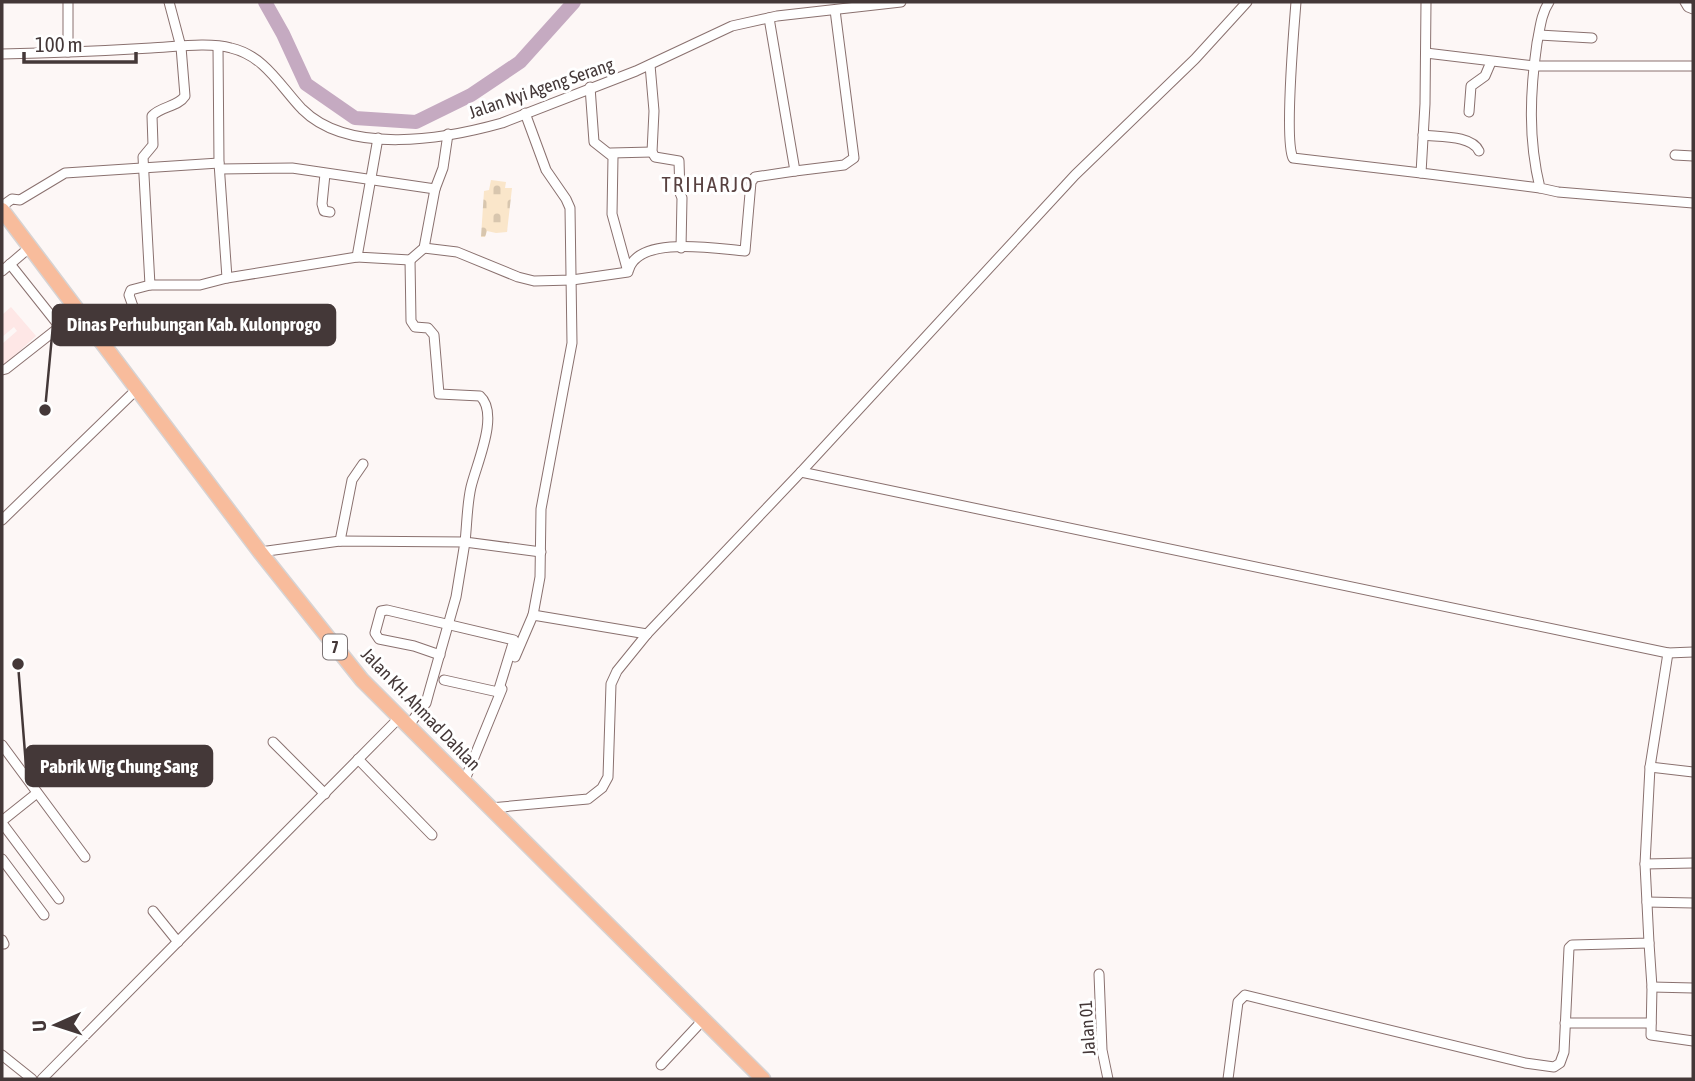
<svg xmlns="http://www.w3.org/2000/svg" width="1695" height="1081" font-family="'Asap Condensed',sans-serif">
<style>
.built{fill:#fee7e6}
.cemetery{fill:url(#cemetery-stones)}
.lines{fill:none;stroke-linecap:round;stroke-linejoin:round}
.river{stroke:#c5aac1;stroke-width:14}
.minor-casing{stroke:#8a716f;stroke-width:11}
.trunk-casing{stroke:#d6d3d3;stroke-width:17}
.minor{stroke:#fff;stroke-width:9}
.trunk{stroke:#f8bc9c;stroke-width:14}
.labels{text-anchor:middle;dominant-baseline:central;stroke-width:6;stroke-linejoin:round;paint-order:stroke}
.shield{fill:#fff;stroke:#7c7474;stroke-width:2}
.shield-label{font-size:16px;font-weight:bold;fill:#443838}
.street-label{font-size:18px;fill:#443838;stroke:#fff}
.quarter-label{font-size:21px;letter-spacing:2px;fill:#584140;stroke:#fff}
.leader{fill:none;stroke:#443838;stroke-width:2.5}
.callout-dot{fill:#443838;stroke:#fff;stroke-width:2.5}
.callout{fill:#443838;stroke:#443838;stroke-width:2.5}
.callout-label{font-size:19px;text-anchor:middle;font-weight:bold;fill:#fff}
</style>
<defs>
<pattern id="cemetery-stones" width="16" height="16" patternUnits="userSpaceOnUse" patternTransform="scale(1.75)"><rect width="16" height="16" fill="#fae6ca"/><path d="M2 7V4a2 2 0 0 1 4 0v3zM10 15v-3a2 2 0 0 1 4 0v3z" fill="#d8c6ae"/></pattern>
</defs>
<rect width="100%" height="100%" fill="#fdf7f6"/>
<!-- built -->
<path class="built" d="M11,307L36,336L3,366L2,344L17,331L14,327L2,337V315Z"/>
<!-- cemetery -->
<path class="cemetery" d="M491,180L506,182L505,188H512L507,232L496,233L487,231L485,237H481L484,191L489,190Z"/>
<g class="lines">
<!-- river -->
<path class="river" d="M265,2L283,34L306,84L355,118L416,122L471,95L520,62L574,2"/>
<defs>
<g id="minor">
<path d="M68,2V52"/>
<path d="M1296,2C1294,28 1284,140 1293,158L1421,173"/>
<path d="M1426,2L1425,104L1421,173L1540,188"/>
<path d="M1549,2C1541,14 1540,29 1537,43C1530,92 1528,139 1540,188L1558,192L1693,203"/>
<path d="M1685,2L1688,7L1693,9"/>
<path d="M1539,35L1592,38"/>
<path d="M1426,53L1534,66H1693"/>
<path d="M2,54C52,53 101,51 151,48C174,47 209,42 231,48C265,56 280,86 302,109C349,156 445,139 502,123L636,71L732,26L777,16L901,2"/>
<path d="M650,65L654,111L652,152L655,157L679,161L680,193L682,198L681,248"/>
<path d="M1469,112L1471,86L1485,76L1491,62"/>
<path d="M525,113L546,170L566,199L570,208L572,343L541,509L540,577L533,615"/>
<path d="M1423,135C1439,137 1472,135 1479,151"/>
<path d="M378,138L357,257L410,260L424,248L435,189"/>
<path d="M611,153L652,152"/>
<path d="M1675,155L1693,156"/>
<path d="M220,169L292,168L435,189L443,168L448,134"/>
<path d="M795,171L844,165L854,158L835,10"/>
<path d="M325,174L322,204L324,211L330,212"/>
<path d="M2,206L12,199L20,200L65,173L219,163"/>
<path d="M424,248L457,252L518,277L534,281L572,280L628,272L612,214L613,157L594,142L590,87"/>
<path d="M410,260L411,321L415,327L428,328L434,335L439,394L480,396C500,414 476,465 471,487C467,504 467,524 465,542L541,552"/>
<path d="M10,264L60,327"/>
<path d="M629,269C640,235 717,249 745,251L751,182L755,177L795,171L769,18"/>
<path d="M2,271L29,248"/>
<path d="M227,278L357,257"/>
<path d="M150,285L143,157L153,145L152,116C161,106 178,107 185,96L181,47L169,2"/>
<path d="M99,339L134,319L136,315L129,295L131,290L150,285H200L227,278L219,163L218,47"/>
<path d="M2,370L6,369L62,325L82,316"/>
<path d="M801,472L1668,653L1693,652"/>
<path d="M2,520L136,390"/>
<path d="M340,541L352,480L363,464"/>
<path d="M260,552L340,541L465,542L456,597L429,692L426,703L408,726"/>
<path d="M440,655L414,646L379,639L375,633L381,611L387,610L514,640L498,692L444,680"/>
<path d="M515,657L533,615L647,634"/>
<path d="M273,742L325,794"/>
<path d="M2,745L85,857"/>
<path d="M358,759L432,835"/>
<path d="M1650,767L1693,772"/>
<path d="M464,782L502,689"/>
<path d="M490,808L588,799L602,788L608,777L611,684L617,671L647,634L801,472L1075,175L1195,59L1247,2"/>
<path d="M2,821L37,793"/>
<path d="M2,823L59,899"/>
<path d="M2,859L44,915"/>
<path d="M1645,864L1693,863"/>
<path d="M1647,902L1693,903"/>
<path d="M153,911L178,942"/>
<path d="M2,940L4,944"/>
<path d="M1649,943L1652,987L1651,1035L1693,1041"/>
<path d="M1099,974L1102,1050L1108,1079"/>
<path d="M1652,987L1693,988"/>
<path d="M1565,1023H1651"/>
<path d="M2,1055L32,1079"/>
<path d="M661,1065L703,1020"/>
<path d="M42,1079L399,718"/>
<path d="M1228,1079L1238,1002L1245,995L1525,1063L1554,1067L1560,1063L1564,1052L1569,948L1572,945L1649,943L1645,864L1650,767L1668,653"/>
</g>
<path id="trunk" d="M2,210L260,552L362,680L763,1079"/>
</defs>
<!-- minor casing -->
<use href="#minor" class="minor-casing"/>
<!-- trunk casing -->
<use href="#trunk" class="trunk-casing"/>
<!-- minor -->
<use href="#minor" class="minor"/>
<!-- trunk -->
<use href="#trunk" class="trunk"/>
</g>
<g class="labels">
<!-- shield labels -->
<rect class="shield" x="323" y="634.5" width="24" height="25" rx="5"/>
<g class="shield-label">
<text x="335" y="647">7</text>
</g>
<!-- street labels -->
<g class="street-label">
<text transform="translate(541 88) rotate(-19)">Jalan Nyi Ageng Serang</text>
<text transform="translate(421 709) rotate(46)">Jalan KH. Ahmad Dahlan</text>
<text transform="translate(1087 1028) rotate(-94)">Jalan 01</text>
</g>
<!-- quarter labels -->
<g class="quarter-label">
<text x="708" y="184">TRIHARJO</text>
</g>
</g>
<!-- callouts -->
<path class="leader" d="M45 410L53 325M18 664L26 766"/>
<g class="callout-dot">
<circle cx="45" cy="410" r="7"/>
<circle cx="18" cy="664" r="7"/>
</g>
<g class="callout">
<rect x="53" y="305" width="282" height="40" rx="7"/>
<rect x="26" y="746" width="186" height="40" rx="7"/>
</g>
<g class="callout-label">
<text x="194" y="331">Dinas Perhubungan Kab. Kulonprogo</text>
<text x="119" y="773">Pabrik Wig Chung Sang</text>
</g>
<!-- border -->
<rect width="1695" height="1081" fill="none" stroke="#443838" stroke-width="7"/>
<!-- north arrow -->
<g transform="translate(56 1025) rotate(267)" stroke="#ffffff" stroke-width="5" paint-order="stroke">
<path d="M0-5L12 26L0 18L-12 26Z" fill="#443838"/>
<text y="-10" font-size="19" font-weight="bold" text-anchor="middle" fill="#443838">U</text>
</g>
<!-- scale -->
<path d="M24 52v10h112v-10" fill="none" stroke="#443838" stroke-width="3.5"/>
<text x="35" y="52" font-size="21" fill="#443838" stroke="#ffffff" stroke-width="5" paint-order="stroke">100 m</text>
</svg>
